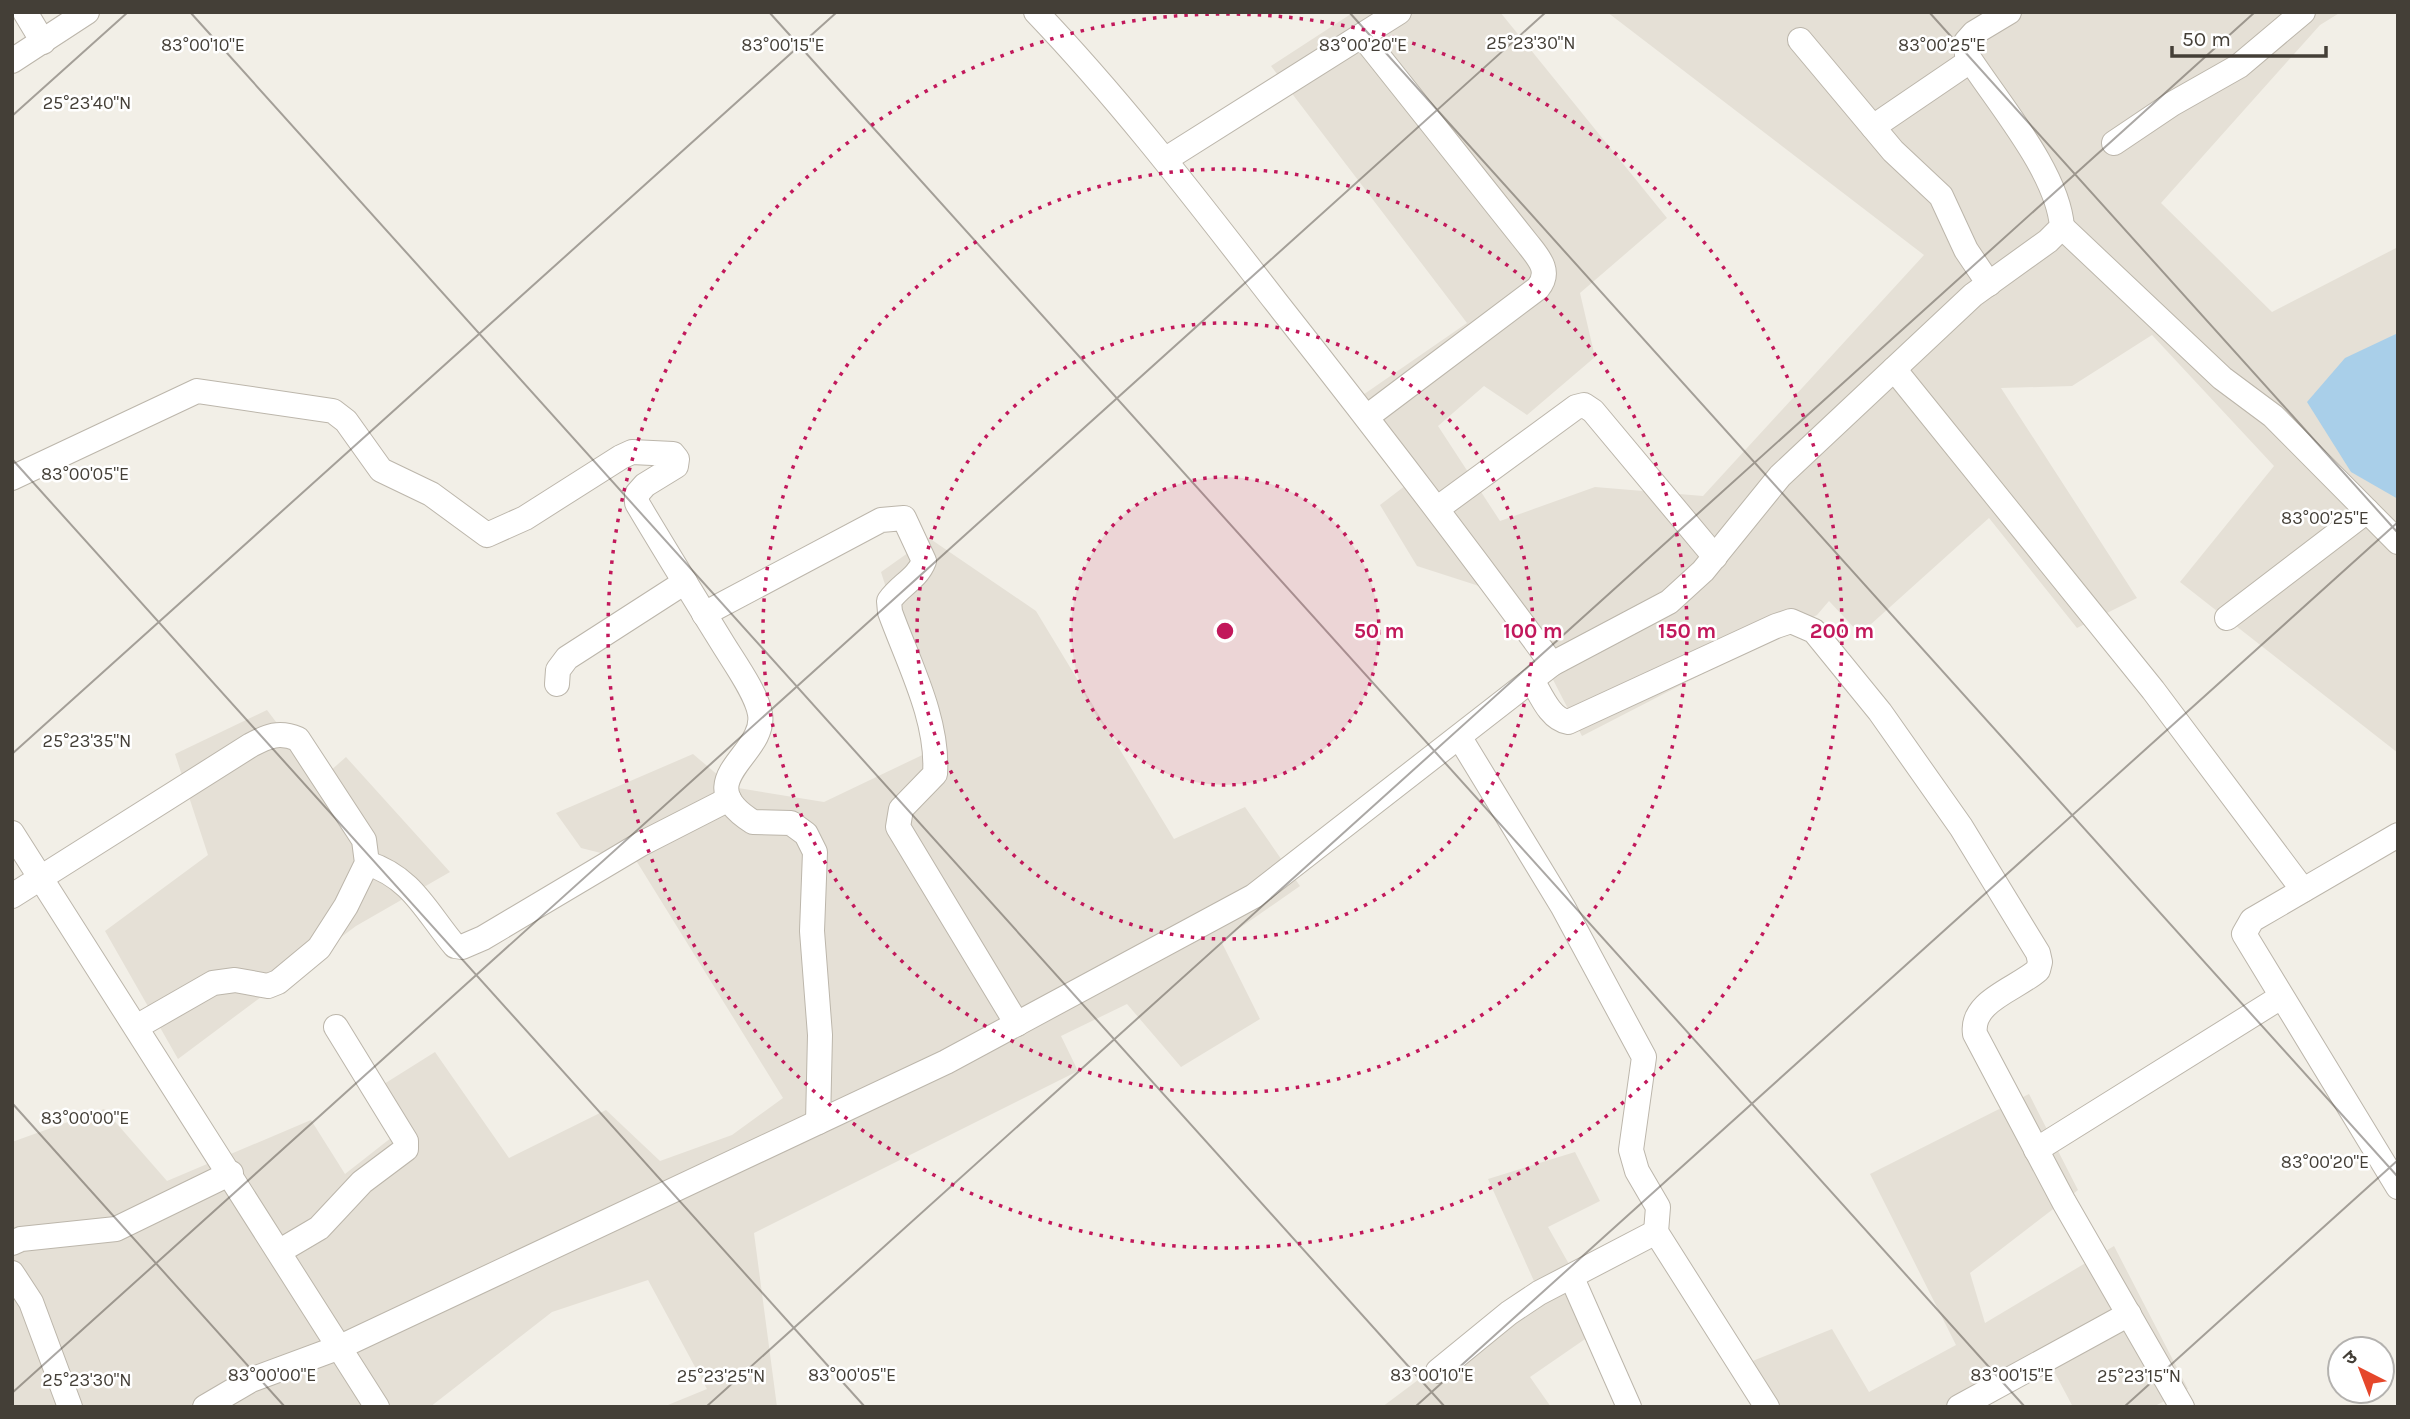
<svg xmlns="http://www.w3.org/2000/svg" width="2410" height="1419" font-family="Karla,'Noto Sans Devanagari',sans-serif">
<style>
.residential{fill:#e5e0d6}
.water{fill:#a9cfe9}
.lines{fill:none;stroke-linecap:round;stroke-linejoin:round}
.minor-casing{stroke:#bcb6ab;stroke-width:26}
.minor{stroke:#fff;stroke-width:24}
.ticks{fill:none;stroke:#443f37;stroke-width:2;stroke-opacity:0.45}
.ring{fill:none;stroke:#c2185b;stroke-width:3.5;stroke-dasharray:3.5 7}
.ticks-label{font-size:18px;text-anchor:middle;fill:#443f37;stroke:#fff;stroke-width:5;stroke-linejoin:round;paint-order:stroke}
.centre{fill:#c2185b;stroke:#fff;stroke-width:3.5}
.ring-label{font-size:21px;text-anchor:middle;font-weight:bold;fill:#c2185b;stroke:#fff;stroke-width:5;stroke-linejoin:round;paint-order:stroke}
</style>
<rect width="100%" height="100%" fill="#f2efe7"/>
<!-- residential -->
<g class="residential">
<path d="M1354,12H1500L1667,218L1580,293L1595,357L1527,415L1484,386L1438,426L1500,521L1595,487L1703,496L1924,255L1607,12H2341L2320,25L2161,203L2272,312L2398,247V753L2180,582L2274,466L2152,335L2072,386L2001,388L2137,598L2077,628L1989,518L1860,634L1829,601L1817,615L1582,736L1510,596L1417,566L1380,505L1414,479L1360,397L1467,323L1271,66Z"/>
<path d="M929,538L1036,611L1174,839L1245,807L1300,886L1221,941L1260,1019L1181,1067L1127,1004L1061,1036L1078,1071L754,1233L777,1407H663L707,1389L648,1280L552,1312L430,1407H12V1142L104,1109L167,1181L311,1120L345,1174L410,1123L384,1084L435,1052L509,1158L606,1110L660,1161L732,1135L783,1098L637,862L581,848L556,813L693,754L732,787L824,802L937,748L881,572Z"/>
<path d="M267,710L320,780L346,757L450,872L356,926L178,1059L105,931L208,855L175,754Z"/>
<path d="M2029,1094L2078,1190L1970,1273L1985,1323L2114,1246L2188,1389L2153,1407H2073L2049,1362L1972,1407H1768L1750,1362L1832,1329L1869,1392L1956,1345L1870,1174Z"/>
<path d="M1575,1152L1600,1201L1548,1227L1604,1326L1530,1377L1551,1407H1382L1538,1290L1488,1179Z"/>
</g>
<!-- water -->
<path class="water" d="M2398,333V499L2351,472L2307,402L2345,358Z"/>
<g class="lines">
<defs>
<g id="minor">
<path d="M25,12L43,42"/>
<path d="M1036,12C1123,103 1199,203 1276,302C1370,421 1462,541 1552,664"/>
<path d="M1364,38L1527,243C1538,257 1552,271 1538,288L1368,416"/>
<path d="M1800,40L1893,151L1941,196L1966,250L1989,284"/>
<path d="M12,61L87,12"/>
<path d="M1873,127L1970,61"/>
<path d="M2114,143L2172,104L2239,66L2303,12"/>
<path d="M1166,159L1399,12"/>
<path d="M2062,227L2222,378L2273,416L2398,542"/>
<path d="M1894,369L2153,690L2303,890"/>
<path d="M12,478L197,391L333,411L346,421L381,470L431,494L487,535L525,518L621,457L632,452L673,454L677,459L676,466L645,485L637,494V503C665,550 694,597 723,644C734,662 757,694 760,714C767,755 686,780 753,822L791,823L806,834L815,852L812,931L820,1035L818,1122"/>
<path d="M1438,508L1576,407L1584,405L1593,411L1715,557"/>
<path d="M704,614L881,520L904,518L924,561C917,579 900,585 889,601L890,612C908,662 939,720 935,774L901,809L898,827L1017,1024"/>
<path d="M2227,618L2367,511"/>
<path d="M1532,680C1541,695 1550,719 1568,722L1776,626L1791,621L1814,631L1880,712L1961,827L2038,953L2040,962L2038,970C2017,989 1970,1001 1975,1034L2064,1202L2182,1407"/>
<path d="M557,684L558,670L567,658L685,582"/>
<path d="M1460,738L1563,907L1644,1057L1631,1150L1637,1171L1658,1207L1656,1232L1767,1407"/>
<path d="M12,833L377,1407"/>
<path d="M2398,835L2252,920L2244,934L2398,1187"/>
<path d="M367,863C413,878 426,912 455,946L462,947L483,938L641,844L729,799"/>
<path d="M12,896L251,745C268,736 279,731 298,739L364,840L367,863L346,906L319,948L278,982L268,986L235,980L213,983L138,1026"/>
<path d="M2036,1150L2281,997"/>
<path d="M12,1243L21,1239L116,1229L231,1173"/>
<path d="M280,1251L319,1228L362,1182L406,1149V1141L336,1027"/>
<path d="M12,1273L31,1302L70,1407"/>
<path d="M1572,1278L1629,1407"/>
<path d="M1438,1371L1509,1313L1539,1293L1656,1232"/>
<path d="M205,1407L251,1380L340,1347L946,1062L1254,896L1552,664L1669,602L1703,571L1780,476L1973,295L2048,241L2062,227C2058,172 1997,102 1967,55L1966,42L1974,33L2009,12"/>
<path d="M1959,1407L2129,1314"/>
</g>
</defs>
<!-- minor casing -->
<use href="#minor" class="minor-casing"/>
<!-- minor -->
<use href="#minor" class="minor"/>
</g>
<!-- ticks -->
<path class="ticks" d="M190,12L1445,1407M769,12L2025,1407M1349,12L2398,1177M1929,12L2398,533M12,116L128,12M12,459L865,1407M12,754L837,12M12,1103L285,1407M12,1393L1546,12M706,1407L2255,12M1415,1407L2398,522M2124,1407L2398,1160"/>
<!-- distance rings -->
<circle cx="1225" cy="631" r="154" fill="#c2185b" fill-opacity=".12"/>
<g class="ring">
<circle cx="1225" cy="631" r="154"/>
<circle cx="1225" cy="631" r="308"/>
<circle cx="1225" cy="631" r="462"/>
<circle cx="1225" cy="631" r="617"/>
</g>
<g class="ticks-label">
<text x="1531" y="49">25°23'30"N</text>
<text x="203" y="51">83°00'10"E</text>
<text x="1363" y="51">83°00'20"E</text>
<text x="783" y="51">83°00'15"E</text>
<text x="1942" y="51">83°00'25"E</text>
<text x="87" y="109">25°23'40"N</text>
<text x="85" y="480">83°00'05"E</text>
<text x="2325" y="524">83°00'25"E</text>
<text x="87" y="747">25°23'35"N</text>
<text x="85" y="1124">83°00'00"E</text>
<text x="2325" y="1168">83°00'20"E</text>
<text x="272" y="1381">83°00'00"E</text>
<text x="852" y="1381">83°00'05"E</text>
<text x="1432" y="1381">83°00'10"E</text>
<text x="2012" y="1381">83°00'15"E</text>
<text x="721" y="1382">25°23'25"N</text>
<text x="2139" y="1382">25°23'15"N</text>
<text x="87" y="1386">25°23'30"N</text>
</g>
<circle cx="1225" cy="631" r="10" class="centre"/>
<g class="ring-label">
<text x="1379" y="638">50 m</text>
<text x="1533" y="638">100 m</text>
<text x="1687" y="638">150 m</text>
<text x="1842" y="638">200 m</text>
</g>
<!-- border -->
<rect width="2410" height="1419" fill="none" stroke="#443f37" stroke-width="28"/>
<!-- north arrow -->
<g transform="translate(2361 1370) rotate(318)"><circle r="33" fill="#ffffff" stroke="#b4b2af" stroke-width="2"/>
<path d="M0-5L12 26L0 18L-12 26Z" fill="#e5472b"/>
<text y="-10" font-size="19" font-weight="bold" text-anchor="middle" fill="#443f37">उ</text>
</g>
<!-- scale -->
<path d="M2172 46v10h154v-10" fill="none" stroke="#443f37" stroke-width="3.5"/>
<text x="2182" y="46" font-size="21" fill="#443f37" stroke="#ffffff" stroke-width="5" paint-order="stroke">50 m</text>
</svg>
